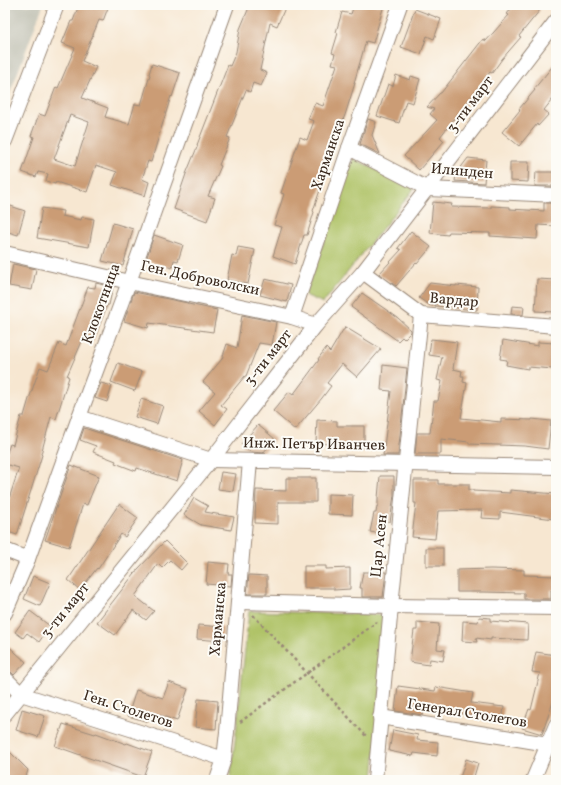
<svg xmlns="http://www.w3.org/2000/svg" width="561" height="785" font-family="Vollkorn,serif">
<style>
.industrial{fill:#c5c5b8}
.green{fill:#afc266;stroke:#757642}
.building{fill:#cb9c74;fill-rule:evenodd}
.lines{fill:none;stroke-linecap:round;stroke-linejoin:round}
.minor-casing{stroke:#998878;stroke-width:16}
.path{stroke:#998878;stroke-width:2.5;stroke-dasharray:3 3;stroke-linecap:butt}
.minor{stroke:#fff;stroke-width:14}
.labels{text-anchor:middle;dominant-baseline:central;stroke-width:4;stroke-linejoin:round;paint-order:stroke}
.street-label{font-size:15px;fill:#3b2a1e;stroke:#fdfcf7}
</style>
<rect width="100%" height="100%" fill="#fdfcf7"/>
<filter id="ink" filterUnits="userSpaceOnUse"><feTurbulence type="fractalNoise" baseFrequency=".025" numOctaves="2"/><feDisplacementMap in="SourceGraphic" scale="8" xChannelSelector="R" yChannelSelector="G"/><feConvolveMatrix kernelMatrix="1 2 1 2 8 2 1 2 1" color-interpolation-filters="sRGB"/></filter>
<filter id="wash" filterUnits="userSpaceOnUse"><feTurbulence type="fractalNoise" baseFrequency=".012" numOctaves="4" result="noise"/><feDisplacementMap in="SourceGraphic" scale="16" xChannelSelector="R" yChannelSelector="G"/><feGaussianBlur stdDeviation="0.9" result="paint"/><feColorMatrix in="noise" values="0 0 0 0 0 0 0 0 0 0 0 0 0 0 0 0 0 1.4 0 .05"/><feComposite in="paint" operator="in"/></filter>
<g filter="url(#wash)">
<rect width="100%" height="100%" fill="#f7e7d1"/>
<!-- industrial -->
<path class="industrial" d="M5,5H43L5,106Z"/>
<!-- green -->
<g class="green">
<path d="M353,158L414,189L323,303L305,295Z"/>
<path d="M249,611L387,615L373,780H230L237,725Z"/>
</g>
<g id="blocks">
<!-- building -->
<g class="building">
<path d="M79,5H109L103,21L99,20L82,61L96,67L82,98L108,108L105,117L129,124L135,104L141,105L150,75L149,74L152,64L180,73L172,97L171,96L151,162L148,161L142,179L149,182L145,196L112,185L117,172L96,165L87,192L56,182L55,184L46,181L48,174L38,172L36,177L22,172L34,137L31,136L39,114L45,116L56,87L58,88L75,48L62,43L71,21H73ZM70,115L89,122L75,166L54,159Z"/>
<path d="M250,5H277L285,8L277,26L270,23L260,70L267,73L261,86L253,83L250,92L246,90L227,137L230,138L219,165L221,166L208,196L215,198L207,221L174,209L186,174L198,145H197L228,65L230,66L236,52L240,29Z"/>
<path d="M354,5H384L373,43L366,41L354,83H355L345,115L335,139L334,138L320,177L324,178L313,211L314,212L307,235H304L295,264L273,256L282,227L274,225L284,194L281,193L300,137L307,140L314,121L308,119L315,103L323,106L337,65L332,64L335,54L332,53L338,33L336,32L342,12L351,14Z"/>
<path d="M514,5H533L540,10L519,36L521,37L502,59L492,73L490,72L461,110L440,137L444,141L419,170L404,156L437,120L430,114L434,109L427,107L440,93H441L483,39L486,41L509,15L507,14Z"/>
<path d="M415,9L441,19L434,39L427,36L421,54L401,47Z"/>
<path d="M556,62V95L544,110L549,114L538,126L537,124L519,146L502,132L520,110L519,109L535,90L534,89Z"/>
<path d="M396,75L410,80L411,76L420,79L413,103L406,101L399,123L377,116L388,84L393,86Z"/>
<path d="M368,119L376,122L372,135L380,154L360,144Z"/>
<path d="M468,158L486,160L484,183L455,181L456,174Z"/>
<path d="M510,162H529L528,182L510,181Z"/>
<path d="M536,172H556V186H535Z"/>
<path d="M433,202L452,204L451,207L491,208V206L510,207V209L544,211V203H556L555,226L538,225L537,239L490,236V233L449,232L448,235L430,233Z"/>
<path d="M5,204L25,211L18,235L5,231Z"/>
<path d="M42,208L63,211L62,216L81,220L82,217L94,219L89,247L37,238Z"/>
<path d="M113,223L133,229L123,266L102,261Z"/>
<path d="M411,231L431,247L417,264L416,263L396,286L379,274L401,250L398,248Z"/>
<path d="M154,235L183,245L178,261L174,260L172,268L146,260Z"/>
<path d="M238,247L255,250L248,284L227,280L232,255L236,256Z"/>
<path d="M13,264L36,269L32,290L9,286Z"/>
<path d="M265,279L291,285L287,302L260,295Z"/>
<path d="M537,279L556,280V312L535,311Z"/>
<path d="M96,283L113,287L109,305H107L93,342L83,339L67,376L69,377L56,419L51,417L41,454L42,455L17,535L5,531V511L19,468L5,464V458L10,444L13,445L21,416H24L29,399L40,367L48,370L59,343L66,346L88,287L95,288Z"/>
<path d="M430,283L456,286V285L478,287L477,310L435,306L436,302L433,306L429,305L419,298Z"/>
<path d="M134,292L188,303V304L217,310L213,332L149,323L148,328L124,321Z"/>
<path d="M362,293L398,318L411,330V332L404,339L402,337L398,341L351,307Z"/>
<path d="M512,306L524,307L523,315L511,314Z"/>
<path d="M242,315L276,322L272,345L259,343L246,376H245L221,405L227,409L215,425L199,411L215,392L203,382L222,359L227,344L237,348Z"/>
<path d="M345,327L381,349L357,377L342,364L327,383L331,386L322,398L295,430L273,411L289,392L293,395L319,360L318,359L326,348L330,352L343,330H344Z"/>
<path d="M431,339L457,342L453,369L462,371L461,376H464L463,382L467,383L461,418L501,422V419L532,420V419L551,421L548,449L525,446L469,444V442L441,439V454H415L417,433H430L434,401H438L442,381L437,380L442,357L429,355Z"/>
<path d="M503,340L538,346V342L555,343L553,369L528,367V369L506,365L507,360L500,359Z"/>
<path d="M118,363L142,372L135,391L111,382Z"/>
<path d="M383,365L407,368L398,455H383L391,391L381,390Z"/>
<path d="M101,383L112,386L107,402L95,398Z"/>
<path d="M141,399L163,406L157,424L135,417Z"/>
<path d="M317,420L337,421V426H364V448H346V445L316,443Z"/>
<path d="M258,425L275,439L263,453L251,452L241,444Z"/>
<path d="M84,428L183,460L177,481L137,468L136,471L115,463L116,461L93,452L96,446L80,440Z"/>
<path d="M71,465L99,476L87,505L83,504L69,547L45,540Z"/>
<path d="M221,472L236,474L233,491L218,489Z"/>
<path d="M380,476H394V495L390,522L384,520L382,534L370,532L374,513H376L377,506H378V498Z"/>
<path d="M286,478H316V502H278V524L255,523L256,490L286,491Z"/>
<path d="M414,480H438V484H469V490H473V491L510,493V490L556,494V513L555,512L554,519L500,512V519L481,518L482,510L438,511L435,539L412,537L416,503H414Z"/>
<path d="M328,494L353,495L352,515L328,514Z"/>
<path d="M194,498L208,506L205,512L234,517L231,530L201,525L184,515Z"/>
<path d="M119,504L138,518L125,537L121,534L98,569L97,568L80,590L68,580Z"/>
<path d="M165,541L187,563L181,570L170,560L162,568L158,564L135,596L154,611L146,620L133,610L115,635L97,622L138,569Z"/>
<rect x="426" y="548" width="17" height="18"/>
<path d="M208,562L229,564L228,574H232L231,586L206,584Z"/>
<path d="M304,566H326V569L350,568V589L334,590V588H304Z"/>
<path d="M491,569L524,570V575L556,576L555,590H551V599H524V593L484,592H457V570Z"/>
<path d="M363,572H386L383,597H362V588H360Z"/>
<path d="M249,575L267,576V594H247Z"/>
<path d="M33,576L50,583L40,606L24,599Z"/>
<path d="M30,611L50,626L39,642L27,633L23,638L15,632Z"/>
<path d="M479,617L490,618V621L528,624L527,640L491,638V640L476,638L477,642L462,641L463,621L478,622Z"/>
<path d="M417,622L439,624L437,649L445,650L443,661L430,659L429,665L410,662L414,630H417Z"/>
<path d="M198,625L223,627L222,641L197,639Z"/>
<path d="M5,643L26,662L14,675L11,672L5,670Z"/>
<path d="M536,652L556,655V700L554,699L542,734L522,728L529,709L531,710L540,673L532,672Z"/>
<path d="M169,682L188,689L177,721L151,712L148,722L128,716L136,690L163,698Z"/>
<path d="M398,686L435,691L436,687L473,693L471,703L504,707L502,722L487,720V718L424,707L423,715L395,711Z"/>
<path d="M198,699L218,701L216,729L195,727Z"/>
<path d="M22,709L45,716L38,737L16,730Z"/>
<path d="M63,724L95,734L96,733L126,744L127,743L152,752L143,777L55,746Z"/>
<path d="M393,730L418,735L417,740L438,742L437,756L414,753L413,756L389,751Z"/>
<path d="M5,747L28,770L25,780H5Z"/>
<path d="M466,759L478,763L473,780H469L460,778Z"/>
</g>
</g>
</g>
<g filter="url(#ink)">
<use href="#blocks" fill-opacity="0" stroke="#998878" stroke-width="1"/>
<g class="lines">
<defs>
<g id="minor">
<path d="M5,141L57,5"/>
<path d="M349,148L428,189L556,195"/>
<path d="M5,253L129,282L292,317L316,325"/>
<path d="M363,272L421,315L556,326"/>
<path d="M292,317L349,148L400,5"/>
<path d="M79,417L211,460L556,467"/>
<path d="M5,550L28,559"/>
<path d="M238,602L391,606L556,608"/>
<path d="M5,613L28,559L79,417L129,282L227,5"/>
<path d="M5,678L21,694L224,759"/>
<path d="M5,714L211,460L316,325L363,272L556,21"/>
<path d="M380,717L548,744"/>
<path d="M217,780L224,759L227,732L250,461"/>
<path d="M375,780L391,606L421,315"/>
<path d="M533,780L556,725"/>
</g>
</defs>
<!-- minor casing -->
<use href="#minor" class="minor-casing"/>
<!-- path -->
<g class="path">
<path d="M253,615L366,736"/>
<path d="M240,722L377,622"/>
</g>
<!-- minor -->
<use href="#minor" class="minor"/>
</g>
</g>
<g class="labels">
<!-- street labels -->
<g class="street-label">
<text transform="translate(471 105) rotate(-53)">3-ти март</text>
<text transform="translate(329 155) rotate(-71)">Харманска</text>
<text transform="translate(462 172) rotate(5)">Илинден</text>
<text transform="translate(200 279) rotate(12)">Ген. Доброволски</text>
<text transform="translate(454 301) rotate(5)">Вардар</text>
<text transform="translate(102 304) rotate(-70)">Клокотница</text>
<text transform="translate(269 358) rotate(-52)">3-ти март</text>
<text transform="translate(314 445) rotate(1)">Инж. Петър Иванчев</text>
<text transform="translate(380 546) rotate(-84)">Цар Асен</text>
<text transform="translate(66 611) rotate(-51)">3-ти март</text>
<text transform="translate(219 619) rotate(-85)">Харманска</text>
<text transform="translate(128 710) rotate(18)">Ген. Столетов</text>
<text transform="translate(467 714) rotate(9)">Генерал Столетов</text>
</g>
</g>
<!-- margin -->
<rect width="561" height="785" fill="none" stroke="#fdfcf7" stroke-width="20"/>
</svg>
